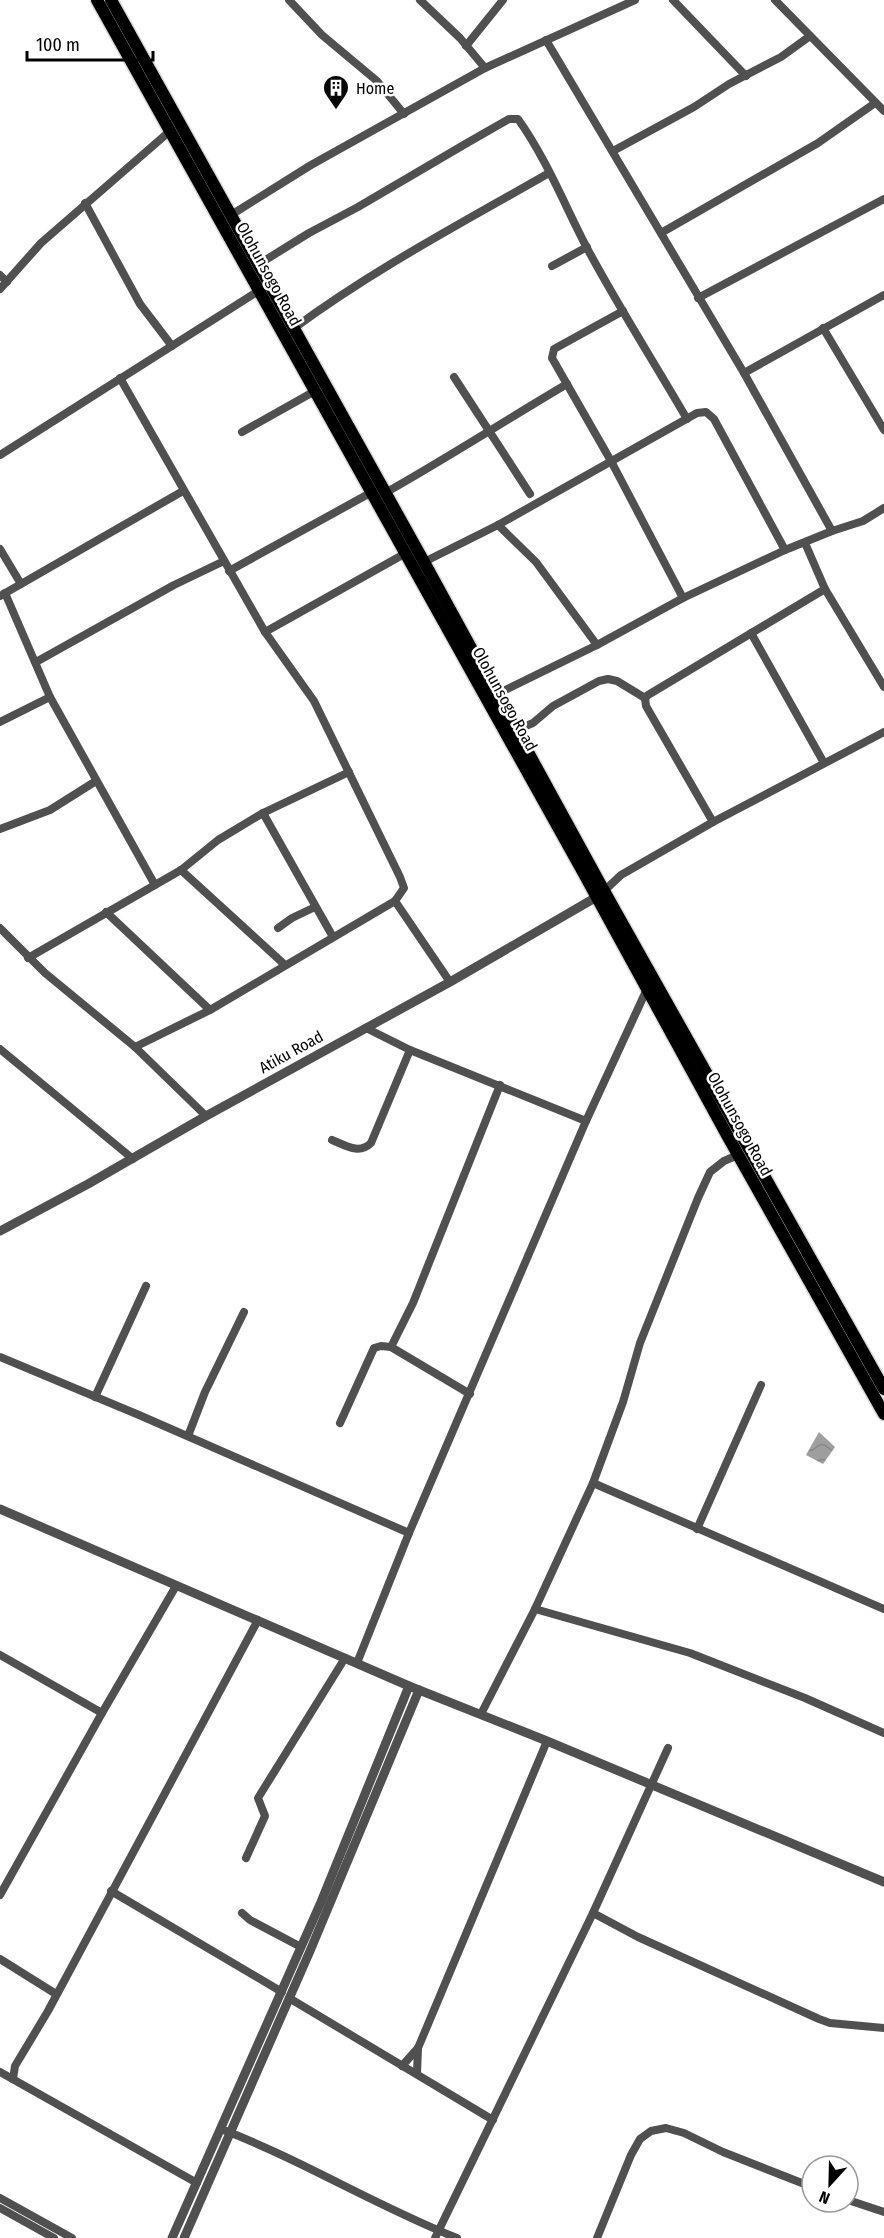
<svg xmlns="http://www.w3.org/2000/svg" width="884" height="2238" font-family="'Fira Sans Condensed',sans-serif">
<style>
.water{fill:url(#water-waves)}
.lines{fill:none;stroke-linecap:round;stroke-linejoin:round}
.primary-casing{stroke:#dbdbdb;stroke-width:15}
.minor{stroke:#505050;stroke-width:8}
.tertiary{stroke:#505050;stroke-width:9}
.primary{stroke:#000;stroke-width:12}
.labels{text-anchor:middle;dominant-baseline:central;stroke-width:5;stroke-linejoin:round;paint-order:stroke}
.poi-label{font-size:16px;fill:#000;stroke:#fff;text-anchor:start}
.street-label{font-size:16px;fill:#000;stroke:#fff}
</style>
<defs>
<pattern id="water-waves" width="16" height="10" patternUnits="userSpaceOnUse" patternTransform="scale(1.5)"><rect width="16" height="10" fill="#9e9e9e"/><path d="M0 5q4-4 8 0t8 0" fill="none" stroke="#868686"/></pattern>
</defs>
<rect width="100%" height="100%" fill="#fff"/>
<!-- water -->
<path class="water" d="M819,1432L835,1447L823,1464L806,1455Z"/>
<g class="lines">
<defs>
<g id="primary">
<path d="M97,0L582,870L727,1135L884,1414"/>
<path d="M111,0L424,562L604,891L884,1389"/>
</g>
</defs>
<!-- primary casing -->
<use href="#primary" class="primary-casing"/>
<!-- minor -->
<g class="minor">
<path d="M289,0L322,35L377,81L404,114"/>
<path d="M420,0L460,38L485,68"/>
<path d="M673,0L746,76"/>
<path d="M775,0L884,111"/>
<path d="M546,40L744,373L832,531"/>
<path d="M466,46L503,0"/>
<path d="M613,151L694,107L729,84L781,57L810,36"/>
<path d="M85,203L140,304L172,346"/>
<path d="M231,215L311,165L485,68L635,0"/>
<path d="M661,233L818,143L875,103"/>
<path d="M259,264L309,233L358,207L467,143L509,119H518C546,158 565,206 587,248C618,306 654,362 687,419"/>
<path d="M552,266L587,247"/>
<path d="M0,275L7,282"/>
<path d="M0,289L41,243L170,131"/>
<path d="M698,298L884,199"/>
<path d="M623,311L554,349L552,358L611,461L683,598"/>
<path d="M823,328L884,430"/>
<path d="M293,329C374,269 462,223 549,173"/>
<path d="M744,373L884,295"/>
<path d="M454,377L530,494"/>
<path d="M120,378L265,632L314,701L400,877L404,888L395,901L450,982"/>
<path d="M242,432L315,391"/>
<path d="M0,455L260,290"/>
<path d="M385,493C447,458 506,420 567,384"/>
<path d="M498,525L536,562L597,645"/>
<path d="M805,543L825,589L884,687"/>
<path d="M0,549L21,584"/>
<path d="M424,562L498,525L697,413L706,412L714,419L785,550"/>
<path d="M229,571L372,492"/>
<path d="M5,593L50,697L155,885"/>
<path d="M0,596L183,491"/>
<path d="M265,632L406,553"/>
<path d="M751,633L824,763"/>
<path d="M36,662L174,585L224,561"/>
<path d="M497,694L597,645L683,598L785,550L832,531L863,521L884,508"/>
<path d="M645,698L648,695L825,589"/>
<path d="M645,698L646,706L713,822"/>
<path d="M0,722L50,697"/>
<path d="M516,730L533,723L553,706L599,681L608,679L617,681L645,698"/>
<path d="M263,813L333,937"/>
<path d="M0,829L50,810L96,781"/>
<path d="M181,870L285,965"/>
<path d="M604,891L621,875L713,822L884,732"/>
<path d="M106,912L210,1010"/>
<path d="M0,928L45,973L135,1047L206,1116"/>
<path d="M278,928L292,918L315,907"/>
<path d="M28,958L181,870L218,840L263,813L349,772"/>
<path d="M366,1028L410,1050L586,1121"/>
<path d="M135,1047L210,1010L395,901"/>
<path d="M0,1049L133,1159"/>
<path d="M332,1140C345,1145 359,1155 371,1143L410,1050"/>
<path d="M391,1347L470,1394"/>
<path d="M0,1357L139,1415L409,1533"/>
<path d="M95,1397L146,1286"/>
<path d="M340,1423L374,1348L381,1346L391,1347L413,1303L500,1085"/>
<path d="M188,1436L205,1392L244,1312"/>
<path d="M593,1483L884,1609"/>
<path d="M697,1529L761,1385"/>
<path d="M535,1609L690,1653L805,1698L884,1733"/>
<path d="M0,1655L102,1713"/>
<path d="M357,1663L409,1533L586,1121L647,989"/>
<path d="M481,1714L535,1609L593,1483L623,1402L640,1343L698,1198L710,1172L724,1161L738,1155"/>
<path d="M246,1858L265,1816L258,1798L345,1658"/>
<path d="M111,1891L282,1992"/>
<path d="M0,1895L102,1713L176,1586"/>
<path d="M242,1913L250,1920L301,1947"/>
<path d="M593,1913L638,1937L819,2019L830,2023L884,2028"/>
<path d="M0,1959L56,1994"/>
<path d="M289,1998L493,2120"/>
<path d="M402,2066L418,2048L547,1741"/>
<path d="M0,2072L197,2183"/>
<path d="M417,2073L418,2048"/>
<path d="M13,2079L15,2066L48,2011L258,1620"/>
<path d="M221,2129C302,2160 376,2206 457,2238"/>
<path d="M0,2198L72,2238"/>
<path d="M848,2200L884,2212"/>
<path d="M0,2208L54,2238"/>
<path d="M435,2238L593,1913L668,1748"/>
<path d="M597,2238L631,2155L640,2139L651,2131L666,2128L684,2133L723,2152L812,2187"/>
</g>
<!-- tertiary -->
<g class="tertiary">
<path d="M0,1231L88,1184L206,1116L450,982L600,895"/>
<path d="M0,1509L409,1686L547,1741L884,1882"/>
<path d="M172,2238L321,1902L409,1686"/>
<path d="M184,2238L310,1951L419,1690"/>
</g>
<!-- primary -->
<use href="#primary" class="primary"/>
</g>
<!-- icons -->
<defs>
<symbol id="building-pin" viewBox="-11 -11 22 30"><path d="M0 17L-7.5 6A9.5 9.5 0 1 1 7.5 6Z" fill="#000" stroke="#fff"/><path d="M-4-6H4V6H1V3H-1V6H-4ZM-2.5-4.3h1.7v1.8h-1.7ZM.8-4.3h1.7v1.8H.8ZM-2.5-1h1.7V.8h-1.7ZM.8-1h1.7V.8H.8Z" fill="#fff"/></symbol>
</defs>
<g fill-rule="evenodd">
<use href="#building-pin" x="321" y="73" width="30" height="40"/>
</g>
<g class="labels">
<!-- poi labels -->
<g class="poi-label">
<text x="356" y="88">Home</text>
</g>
<!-- street labels -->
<g class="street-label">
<text transform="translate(269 274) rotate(61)">Olohunsogo Road</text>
<text transform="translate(505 699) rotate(61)">Olohunsogo Road</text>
<text transform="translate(291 1052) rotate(-29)">Atiku Road</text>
<text transform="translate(740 1124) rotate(61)">Olohunsogo Road</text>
</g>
</g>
<!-- north arrow -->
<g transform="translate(830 2184) rotate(202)"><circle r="28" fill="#ffffff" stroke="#999999" stroke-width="1.5"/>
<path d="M0-4.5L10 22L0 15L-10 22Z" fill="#000000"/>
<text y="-9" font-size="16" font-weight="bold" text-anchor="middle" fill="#000000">N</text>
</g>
<!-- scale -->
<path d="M27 51v9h126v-9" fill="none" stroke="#000000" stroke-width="3"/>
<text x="36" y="51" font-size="18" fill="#000000" stroke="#ffffff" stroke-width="4.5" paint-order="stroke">100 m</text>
</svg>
